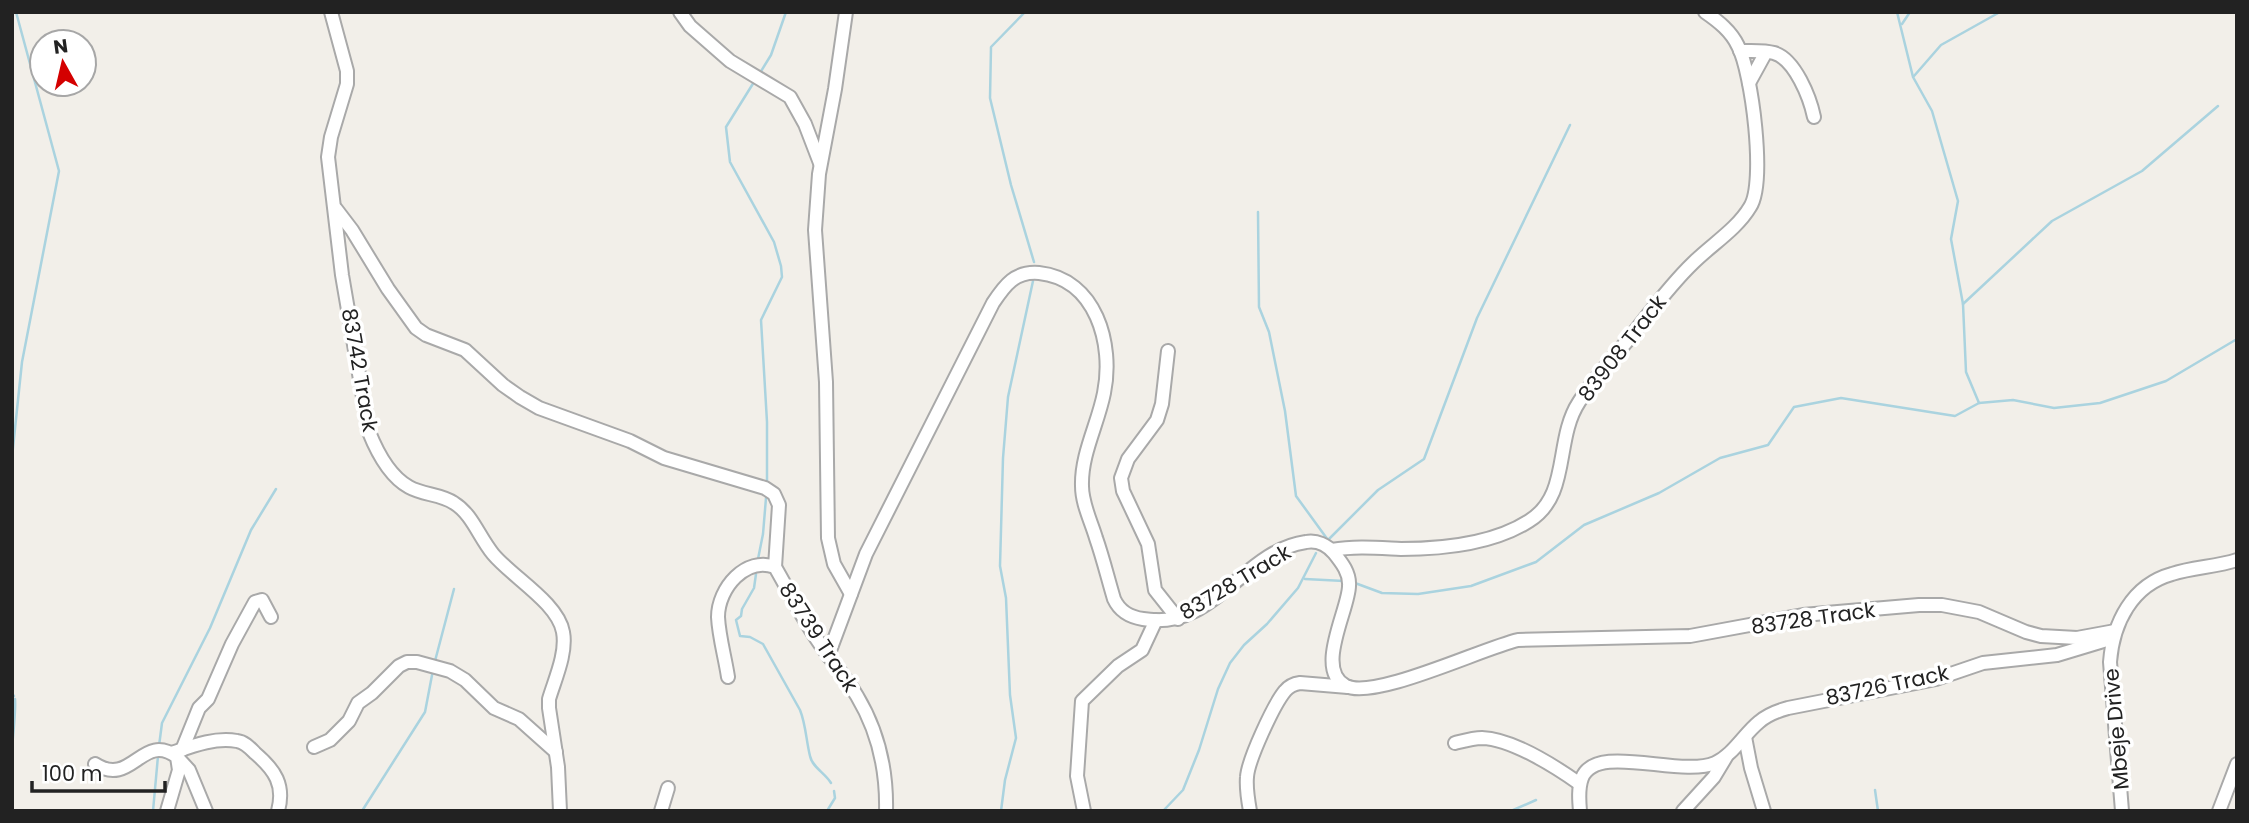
<svg xmlns="http://www.w3.org/2000/svg" width="2249" height="823" font-family="Poppins,sans-serif">
<style>
.lines{fill:none;stroke-linecap:round;stroke-linejoin:round}
.stream{stroke:#aad3df;stroke-width:2.5}
.minor-casing{stroke:#a9a9a9;stroke-width:16}
.minor{stroke:#fff;stroke-width:12}
.labels{text-anchor:middle;dominant-baseline:central;stroke-width:7;stroke-linejoin:round;paint-order:stroke}
.street-label{font-size:21px;fill:#222;stroke:#fff}
</style>
<rect width="100%" height="100%" fill="#f2efe9"/>
<g class="lines">
<!-- stream -->
<g class="stream">
<path d="M1025,12L991,47L990,98L1011,185L1034,262"/>
<path d="M1897,12L1913,77L1932,111L1958,201L1951,239L1963,304L1966,372L1979,403"/>
<path d="M1902,24L1910,12"/>
<path d="M760,73L771,55L786,12"/>
<path d="M1914,76L1941,45L2000,12"/>
<path d="M754,82L726,127L730,162L774,242L781,266L782,277L761,320L767,422V484"/>
<path d="M1258,212L1259,307L1269,332L1285,411L1296,496L1328,540L1378,490L1424,459L1477,318L1570,125"/>
<path d="M1963,304L2052,221L2142,171L2218,106"/>
<path d="M12,457L22,362L59,171L16,12"/>
<path d="M758,559L763,534L766,498"/>
<path d="M756,574L754,588L742,609L741,616L736,620L740,636L750,637L763,644L800,710C806,725 806,740 810,756C812,767 825,773 831,783"/>
<path d="M1305,579L1344,581"/>
<path d="M1355,583L1382,593L1418,594L1471,586L1536,562L1584,525L1659,493L1720,458L1768,445L1794,407L1841,398L1955,416L1979,403L2013,400L2054,408L2100,403L2166,381L2237,339"/>
<path d="M435,661L454,589"/>
<path d="M12,694L14,696"/>
<path d="M159,746L162,723L210,628L251,530L276,489"/>
<path d="M12,747C13,737 16,708 15,699"/>
<path d="M1875,790L1878,811"/>
<path d="M153,811L158,756"/>
<path d="M362,811L425,712L433,670"/>
<path d="M827,811L835,798L834,791"/>
<path d="M1001,811L1005,780L1016,738L1010,695L1006,598L1000,566L1003,458L1008,397L1033,281"/>
<path d="M1163,811L1183,790L1199,750L1218,689L1230,663L1244,645L1267,624L1298,588L1316,553"/>
<path d="M1511,811L1536,800"/>
</g>
<defs>
<g id="minor">
<path d="M331,12L347,71V84L331,137L328,157L342,275L369,432C377,452 389,476 409,487C423,495 441,494 454,503C472,514 479,537 493,554C512,577 558,603 563,632C567,653 555,679 549,699V708L558,767L560,811"/>
<path d="M680,12L690,26L730,61L790,97L805,124L820,163"/>
<path d="M846,12L835,89L819,174L815,230L826,382L828,538L834,564L851,594"/>
<path d="M1740,51C1751,51 1764,50 1774,53C1795,59 1810,98 1814,117"/>
<path d="M1749,83L1766,52"/>
<path d="M336,209L352,230L388,289L416,328L426,335L465,350L503,385L520,397L539,408L630,441L664,458L765,488L774,494L779,505L775,567"/>
<path d="M1168,351L1162,404L1157,420L1128,459L1121,478L1123,491L1148,544L1155,590L1178,619"/>
<path d="M1332,550C1355,546 1378,548 1401,549C1443,549 1493,544 1529,521C1571,495 1554,440 1579,402C1593,380 1611,360 1628,340C1649,314 1669,286 1693,263C1711,245 1737,229 1750,207C1766,183 1752,72 1738,46C1731,31 1718,21 1705,12"/>
<path d="M828,656L866,554L993,303C1005,285 1015,271 1039,273C1096,279 1114,344 1104,393C1098,424 1081,454 1082,486C1082,504 1091,521 1096,538C1103,558 1108,579 1114,599C1120,612 1130,617 1143,619C1215,631 1242,551 1306,542C1317,540 1327,545 1334,553C1342,563 1350,573 1349,586C1349,609 1314,670 1346,686C1375,700 1483,648 1518,640L1690,636L1803,615L1919,605H1942L1979,612L2026,632L2041,636L2077,638L2115,631"/>
<path d="M728,677C725,657 719,637 718,617C718,588 746,556 775,567C789,591 801,616 816,638C829,658 845,676 857,696C878,731 887,770 886,811"/>
<path d="M1745,737L1751,768L1764,811"/>
<path d="M1455,743C1463,741 1473,738 1482,738C1512,739 1556,767 1580,784"/>
<path d="M314,747L330,740L349,721L358,703L372,693L399,666L407,662H417L450,671L465,680L494,708L519,719L556,752"/>
<path d="M182,750L199,708L208,699L232,644L255,602L262,600L271,617"/>
<path d="M172,753C192,746 215,737 237,741C245,742 250,748 255,753C275,770 285,785 278,811"/>
<path d="M177,757L189,770L206,811"/>
<path d="M95,764C132,788 142,731 177,757L179,770L167,811"/>
<path d="M661,811L668,788"/>
<path d="M1084,811L1077,776L1082,701L1118,666L1142,650L1156,620"/>
<path d="M1250,811C1248,800 1246,788 1247,777C1248,760 1274,704 1285,691C1289,686 1293,684 1300,683L1348,687"/>
<path d="M1580,811C1579,800 1578,788 1582,778C1596,742 1680,778 1715,763C1733,755 1744,734 1759,722C1767,715 1777,711 1788,708L1936,679L1983,663L2057,655L2110,639"/>
<path d="M1683,811L1714,777L1726,757"/>
<path d="M2122,811L2110,662C2113,623 2132,585 2172,574C2193,567 2216,567 2237,560"/>
<path d="M2219,811L2237,764"/>
</g>
</defs>
<!-- minor casing -->
<use href="#minor" class="minor-casing"/>
<!-- minor -->
<use href="#minor" class="minor"/>
</g>
<g class="labels">
<!-- street labels -->
<g class="street-label">
<text transform="translate(1622 348) rotate(-52)">83908 Track</text>
<text transform="translate(360 370) rotate(80)">83742 Track</text>
<text transform="translate(1235 582) rotate(-31)">83728 Track</text>
<text transform="translate(1813 618) rotate(-8)">83728 Track</text>
<text transform="translate(819 637) rotate(57)">83739 Track</text>
<text transform="translate(1887 685) rotate(-12)">83726 Track</text>
<text transform="translate(2116 729) rotate(-95)">Mbeje Drive</text>
</g>
</g>
<!-- border -->
<rect width="2249" height="823" fill="none" stroke="#222222" stroke-width="28"/>
<!-- north arrow -->
<g transform="translate(63 63) rotate(352)"><circle r="33" fill="#ffffff" stroke="#a7a7a7" stroke-width="2"/>
<path d="M0-5L12 26L0 18L-12 26Z" fill="#d40000"/>
<text y="-10" font-size="19" font-weight="bold" text-anchor="middle" fill="#222222">N</text>
</g>
<!-- scale -->
<path d="M32 781v10h133v-10" fill="none" stroke="#222222" stroke-width="3.5"/>
<text x="42" y="781" font-size="21" fill="#222222" stroke="#ffffff" stroke-width="5" paint-order="stroke">100 m</text>
</svg>
